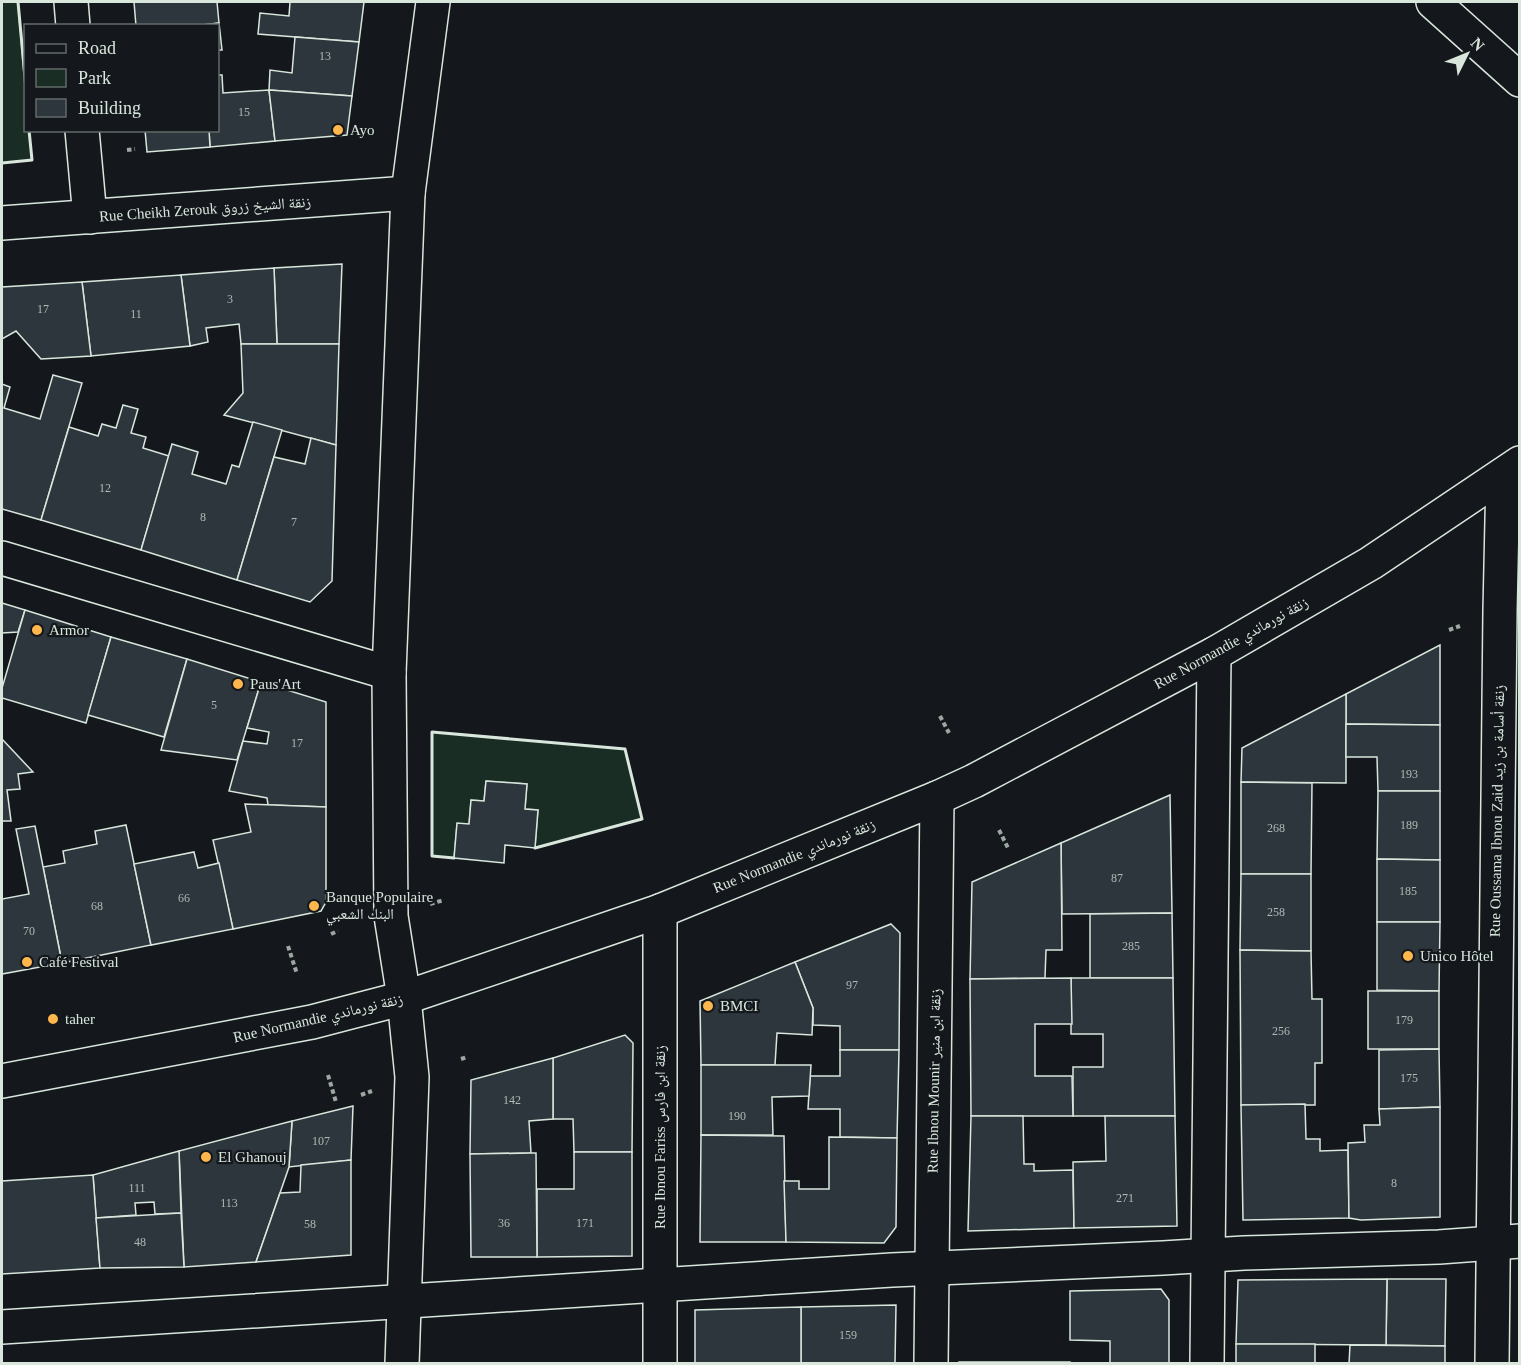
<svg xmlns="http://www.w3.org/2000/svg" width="1521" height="1365" font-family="'Times New Roman','Noto Naskh Arabic',serif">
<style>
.green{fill:#1a2d24;stroke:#939e99;stroke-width:1.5}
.building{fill:#2c363c;stroke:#d8e6dc;stroke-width:1.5}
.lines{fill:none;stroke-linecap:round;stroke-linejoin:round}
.minor-casing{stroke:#d8e6dc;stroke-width:36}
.tertiary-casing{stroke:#d8e6dc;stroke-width:36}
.path{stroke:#9da8a2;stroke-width:4;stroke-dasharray:4.5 3;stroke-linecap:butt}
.minor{stroke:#14181c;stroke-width:33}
.tertiary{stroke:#14181c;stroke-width:33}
.wall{stroke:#d8e6dc;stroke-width:3}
.poi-dot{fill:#ffb74d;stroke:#14181c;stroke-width:2}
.labels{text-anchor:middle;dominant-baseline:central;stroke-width:4.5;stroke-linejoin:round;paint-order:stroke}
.number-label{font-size:12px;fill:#adbab4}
.poi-label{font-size:15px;fill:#d8e6dc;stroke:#14181c;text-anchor:start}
.street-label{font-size:15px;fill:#d8e6dc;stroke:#14181c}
</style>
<rect width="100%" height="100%" fill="#14181c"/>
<!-- green -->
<g class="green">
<path d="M2,2H18L25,88L26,130L29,131L32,160L2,163Z"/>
<path d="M432,732L625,749L642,819L535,848L538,810L525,809L527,784L486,781L484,801L471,800L469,824H457L454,858L432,856Z"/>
</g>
<!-- building -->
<g class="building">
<path d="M134,2H217L219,23L194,26H136Z"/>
<path d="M290,2H364L359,42L258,34L260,13L289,16Z"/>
<path d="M219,23L222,50H218V26H194Z"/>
<path d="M295,37L359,42L352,96L269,90L270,70L292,73Z"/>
<path d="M218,75H222L223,93L269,90L275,141L210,147L209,130H218Z"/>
<path d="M269,90L352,96L347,135L275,141Z"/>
<path d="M145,130H209L210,147L147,152Z"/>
<path d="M342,264L339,344H277L274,268Z"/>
<path d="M274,268L277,344H241L239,324L206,328L208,342L190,346L181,275Z"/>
<path d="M181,275L190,346L91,356L82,282Z"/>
<path d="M82,282L91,356L41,359L16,331L2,339V287Z"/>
<path d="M241,344H339L336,445L224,415L243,393Z"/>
<path d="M53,375L82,383L41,520L2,509V384L10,387L4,408L40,419Z"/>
<path d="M123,405L138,409L131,433L146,437L143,448L169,456L141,550L41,520L69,427L98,436L102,424L116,428Z"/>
<path d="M253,422L282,430L237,580L141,550L172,444L198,452L192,474L226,484L232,465L239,467Z"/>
<path d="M311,438L336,445L332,581L310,602L237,580L274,457L305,464Z"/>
<path d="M2,603L25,610L18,632L2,633Z"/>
<path d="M25,610L111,637L86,723L2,698V688Z"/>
<path d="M111,637L187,659L164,737L88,715Z"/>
<path d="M1440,645V725L1346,724V694Z"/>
<path d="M187,659L261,682L237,760L161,750Z"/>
<path d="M261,682L326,702V807L268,805L267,798L229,791L243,741L267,744L269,732L247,728Z"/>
<path d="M1346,694V783L1241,782L1242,748Z"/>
<path d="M1346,724L1440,725V791H1378L1377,757H1346Z"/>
<path d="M2,739L33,772L18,774L20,789L7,790L11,821H2Z"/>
<path d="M486,781L527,784L525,809L538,810L535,848L505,845L504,863L454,858L457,823L469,824L471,800L484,801Z"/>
<path d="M1241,782L1312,783L1311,874H1241Z"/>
<path d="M1378,791H1440V860L1377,859Z"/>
<path d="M1170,795L1172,913L1062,914L1061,843Z"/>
<path d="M245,804L326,807V902L321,911L233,929L213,840L251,832Z"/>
<path d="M126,825L151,945L62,963L43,867L65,863L63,851L97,844L95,831Z"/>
<path d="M35,826L62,963L2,974V899L29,894L16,829Z"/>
<path d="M1061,843L1062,950H1046L1045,978L970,979L972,882Z"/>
<path d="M194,852L198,868L219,863L233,929L151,945L134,864Z"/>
<path d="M1377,859L1440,860V922H1377Z"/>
<path d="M1241,874H1311V951L1240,950Z"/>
<path d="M1172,913L1173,978H1090V914Z"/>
<path d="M1377,922H1440L1439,991L1377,990Z"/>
<path d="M891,924L900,933L899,1050H840V1026L813,1025V1008L795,962Z"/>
<path d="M1240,950L1311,951L1312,999H1322V1063H1315V1105H1241Z"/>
<path d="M795,962L813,1008L812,1035L777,1033L775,1065H701L700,1001Z"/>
<path d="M1071,978H1173L1175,1116H1073V1067H1103V1034H1071Z"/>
<path d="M1071,978L1072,1024H1035V1076H1072L1073,1116H971L970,979Z"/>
<rect x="1368" y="991" width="71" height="58"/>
<path d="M625,1035L633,1043L632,1152H574L573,1119H553V1058Z"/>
<path d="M1439,1049L1440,1107L1379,1109V1050Z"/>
<path d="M840,1050H899L897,1138L840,1137V1109H808L810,1076H840Z"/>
<path d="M553,1058V1119L529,1121L531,1153L470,1154L471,1080Z"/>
<path d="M701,1065H811L809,1096L772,1097L773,1135H701Z"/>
<path d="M1305,1104L1306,1139H1320V1151L1348,1150L1349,1218L1243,1220L1241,1105Z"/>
<path d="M353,1106L351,1160L289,1167L292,1121Z"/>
<path d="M1440,1107V1217L1361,1220L1349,1218L1348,1143L1365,1142L1364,1125H1380L1379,1109Z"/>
<path d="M971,1116H1023L1024,1164H1034V1171L1073,1170L1074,1228L968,1231Z"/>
<path d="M1105,1116H1175L1177,1226L1074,1228L1073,1162L1106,1161Z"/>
<path d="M292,1121L289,1167L256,1262L184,1267L179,1151Z"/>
<path d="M701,1135L784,1136L786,1242H700Z"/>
<path d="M829,1137L897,1138L896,1227L884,1243L786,1242L784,1181H799V1189H829Z"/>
<path d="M179,1151L181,1213L155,1214L154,1202L135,1203L136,1215L96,1218L93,1175Z"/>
<path d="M574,1152H632V1256L537,1257V1189H574Z"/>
<path d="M531,1153H536L537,1257H471L470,1154Z"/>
<path d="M351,1160V1255L256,1262L280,1193L300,1192L301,1165Z"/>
<path d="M93,1175L100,1268L2,1274V1181Z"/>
<path d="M181,1213L184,1267L100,1268L96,1218Z"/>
<path d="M1387,1279H1446L1445,1346L1386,1345Z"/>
<path d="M1387,1279L1386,1345L1236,1344L1238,1280Z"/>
<path d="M1161,1289L1169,1300V1364H1110V1341L1070,1340V1291Z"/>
<path d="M896,1305L895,1364H801V1307Z"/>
<path d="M801,1307V1364H695V1310Z"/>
<rect x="1236" y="1344" width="79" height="20"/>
<path d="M1350,1345L1445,1346V1364H1349Z"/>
<rect x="959" y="1362" width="111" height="2"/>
</g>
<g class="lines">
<defs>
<g id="minor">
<path d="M71,2L73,26"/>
<path d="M1433,2L1520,80"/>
<path d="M82,130L90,217"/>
<path d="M2,223L408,193"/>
<path d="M2,558L389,673"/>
<path d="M660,911V1364"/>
<path d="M2,1327L892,1270L1163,1258L1244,1253L1439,1247L1520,1241"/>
<path d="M402,1364L412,1077L404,998L391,916L389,673L408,193L433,2"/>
<path d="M931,1364L937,798"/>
<path d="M1207,1364L1214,654"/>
<path d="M1492,1364L1500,611L1503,475"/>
</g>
<path id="tertiary" d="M2,1081L312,1022L404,998L660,911L937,798L974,781L1214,654L1371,563L1520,463"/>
</defs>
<!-- minor casing -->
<use href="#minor" class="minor-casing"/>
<!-- tertiary casing -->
<use href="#tertiary" class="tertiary-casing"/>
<!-- path -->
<g class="path">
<path d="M127,150L135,149"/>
<path d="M1449,630L1460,626"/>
<path d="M940,716L949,733"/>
<path d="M999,830L1008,848"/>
<path d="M430,904L444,900"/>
<path d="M331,934L338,931"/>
<path d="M288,946L297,974"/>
<path d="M461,1059L467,1057"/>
<path d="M328,1075L336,1102"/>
<path d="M361,1095L372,1091"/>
</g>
<!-- minor -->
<use href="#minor" class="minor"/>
<!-- tertiary -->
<use href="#tertiary" class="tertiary"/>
<!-- wall -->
<g class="wall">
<path d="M18,2L26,88"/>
<path d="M2,163L32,160L29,130"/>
<path d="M454,858L432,856V732L625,749L642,819L535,848"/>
</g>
</g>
<!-- markers -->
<g class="poi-dot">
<circle cx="338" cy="130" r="6"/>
<circle cx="37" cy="630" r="6"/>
<circle cx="238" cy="684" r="6"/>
<circle cx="314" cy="906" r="6"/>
<circle cx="1408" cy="956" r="6"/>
<circle cx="27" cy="962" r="6"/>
<circle cx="708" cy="1006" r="6"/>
<circle cx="53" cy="1019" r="6"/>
<circle cx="206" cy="1157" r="6"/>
</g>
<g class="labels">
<!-- number labels -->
<g class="number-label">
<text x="325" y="56">13</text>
<text x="244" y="112">15</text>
<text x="230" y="299">3</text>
<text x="43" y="309">17</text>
<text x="136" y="314">11</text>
<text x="105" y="488">12</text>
<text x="203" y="517">8</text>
<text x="294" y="522">7</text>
<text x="214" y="705">5</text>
<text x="297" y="743">17</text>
<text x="1409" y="774">193</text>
<text x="1409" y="825">189</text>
<text x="1276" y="828">268</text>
<text x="1117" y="878">87</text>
<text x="1408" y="891">185</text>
<text x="184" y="898">66</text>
<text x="97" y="906">68</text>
<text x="1276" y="912">258</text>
<text x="29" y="931">70</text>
<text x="1131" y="946">285</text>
<text x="852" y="985">97</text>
<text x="1404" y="1020">179</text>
<text x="1281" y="1031">256</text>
<text x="1409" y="1078">175</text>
<text x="512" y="1100">142</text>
<text x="737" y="1116">190</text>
<text x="321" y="1141">107</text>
<text x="1394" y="1183">8</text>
<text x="137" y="1188">111</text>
<text x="1125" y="1198">271</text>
<text x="229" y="1203">113</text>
<text x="504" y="1223">36</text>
<text x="585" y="1223">171</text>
<text x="310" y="1224">58</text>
<text x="140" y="1242">48</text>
<text x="848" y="1335">159</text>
</g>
<!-- poi labels -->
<g class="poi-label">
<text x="350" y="130">Ayo</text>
<text x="49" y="630">Armor</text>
<text x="250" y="684">Paus'Art</text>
<text x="326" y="897">Banque Populaire<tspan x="326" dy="17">البنك الشعبي</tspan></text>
<text x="1420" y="956">Unico Hôtel</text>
<text x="39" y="962">Café Festival</text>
<text x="720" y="1006">BMCI</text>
<text x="65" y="1019">taher</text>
<text x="218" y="1157">El Ghanouj</text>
</g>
<!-- street labels -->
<g class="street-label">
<text transform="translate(205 209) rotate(-4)">Rue Cheikh Zerouk زنقة الشيخ زروق</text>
<text transform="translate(1231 643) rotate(-29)">Rue Normandie زنقة نورماندي</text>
<text transform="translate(1497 811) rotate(-89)">Rue Oussama Ibnou Zaid زنقة أسامة بن زيد</text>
<text transform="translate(794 856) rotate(-22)">Rue Normandie زنقة نورماندي</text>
<text transform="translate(318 1018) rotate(-13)">Rue Normandie زنقة نورماندي</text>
<text transform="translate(934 1081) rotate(-89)">Rue Ibnou Mounir زنقة ابن منير</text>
<text transform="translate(660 1137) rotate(-90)">Rue Ibnou Fariss زنقة ابن فارس</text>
</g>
</g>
<!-- border -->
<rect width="1521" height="1365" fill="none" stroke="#d8e6dc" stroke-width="6"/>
<!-- legend -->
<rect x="24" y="24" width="195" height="108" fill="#14181c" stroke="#626a69" stroke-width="1.5"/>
<rect x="36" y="44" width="30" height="9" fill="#14181c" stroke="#626a69" stroke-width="1.5"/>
<text x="78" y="54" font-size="18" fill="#d8e6dc">Road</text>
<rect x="36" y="69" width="30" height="18" fill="#1a2d24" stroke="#626a69" stroke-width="1.5"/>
<text x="78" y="84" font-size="18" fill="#d8e6dc">Park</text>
<rect x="36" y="99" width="30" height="18" fill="#2c363c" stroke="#626a69" stroke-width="1.5"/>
<text x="78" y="114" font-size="18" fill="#d8e6dc">Building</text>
<!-- north arrow -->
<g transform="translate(1467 54) rotate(47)" stroke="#14181c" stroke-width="4.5" paint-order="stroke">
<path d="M0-4.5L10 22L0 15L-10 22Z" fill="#d8e6dc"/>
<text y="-9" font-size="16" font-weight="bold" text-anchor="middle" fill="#d8e6dc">N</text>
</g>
</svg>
